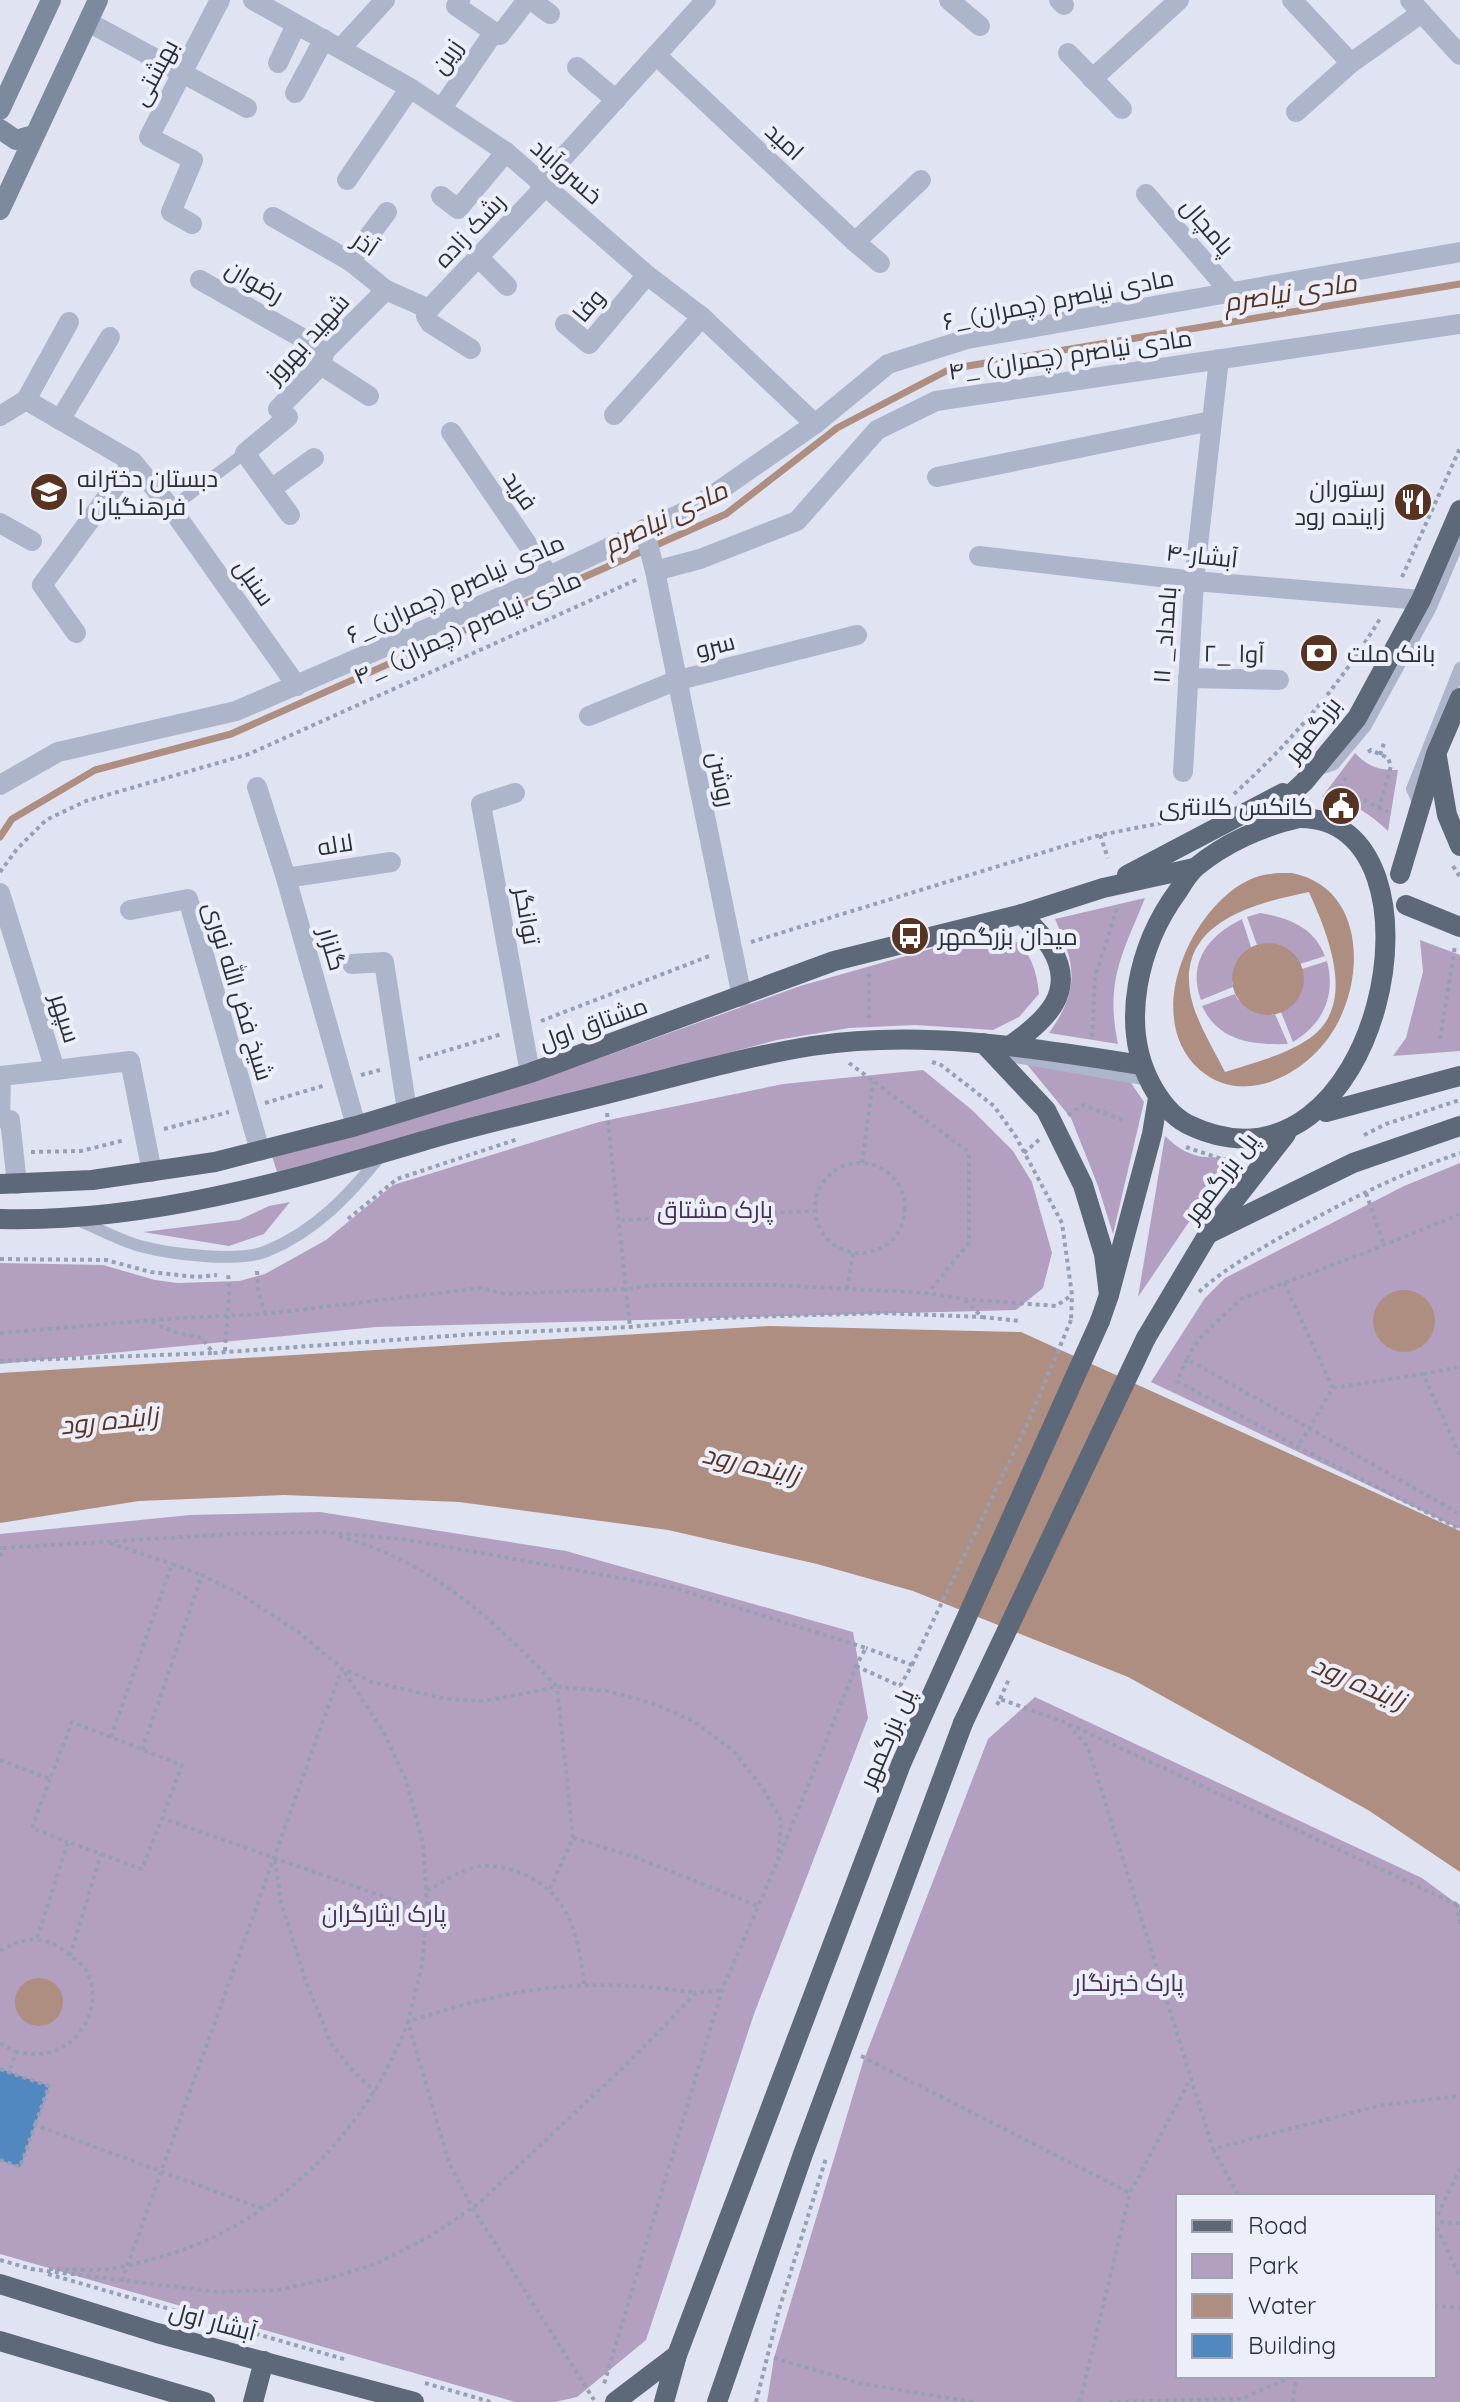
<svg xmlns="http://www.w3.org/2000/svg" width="1460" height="2402" font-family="Quicksand,Cairo,sans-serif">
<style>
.green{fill:#b3a0c0;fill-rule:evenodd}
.water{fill:#ad8e80;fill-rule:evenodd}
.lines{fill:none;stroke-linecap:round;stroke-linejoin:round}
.stream{stroke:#ad8e80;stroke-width:7}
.building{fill:#5188bf}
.path{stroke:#96a0b5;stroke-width:4;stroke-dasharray:4 4;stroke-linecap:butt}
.service{stroke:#acb5c9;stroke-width:12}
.minor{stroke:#acb5c9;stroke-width:20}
.tertiary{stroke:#acb5c9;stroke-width:20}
.secondary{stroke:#7d8a9d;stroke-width:20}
.primary{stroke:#5d6879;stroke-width:20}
.path-bridge{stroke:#96a0b5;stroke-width:4;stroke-dasharray:4 4;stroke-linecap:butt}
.primary-bridge{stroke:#5d6879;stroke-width:20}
.labels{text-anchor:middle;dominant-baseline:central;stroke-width:8;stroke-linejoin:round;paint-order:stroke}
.street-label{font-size:24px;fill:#2b3038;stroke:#eceff9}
.poi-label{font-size:24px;fill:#2b3038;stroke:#eceff9;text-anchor:start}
.park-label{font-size:24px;fill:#473055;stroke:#eceff9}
.water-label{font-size:26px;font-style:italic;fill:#573322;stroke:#eceff9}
</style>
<rect width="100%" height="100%" fill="#e0e4f2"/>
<!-- green -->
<g class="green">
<path d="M1355,753C1369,767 1378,770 1398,770L1388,831C1368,812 1350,801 1322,797Z"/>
<path d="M1145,898C1122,955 1105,981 1118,1044L1049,1033C1080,989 1076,966 1055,919Z"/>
<path d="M1260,913C1289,918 1314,927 1325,956L1300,964C1290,948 1276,942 1257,945L1247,917Z"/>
<path d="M1242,919L1251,947L1232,982L1233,987L1201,1000C1187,962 1209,935 1242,919Z"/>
<path d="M980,935C988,935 999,933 1006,936C1030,946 1037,971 1039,994L1019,1017L993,1030L915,1025L849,1028L777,1040L277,1172L272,1156L597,1059L800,986Z"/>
<path d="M1420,940L1460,955V1051L1393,1056L1406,1038L1423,972Z"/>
<path d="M1327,961C1336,996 1323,1024 1293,1042L1281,1012L1294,1003L1302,969Z"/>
<path d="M1235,994L1238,1000L1271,1015L1275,1014L1288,1044C1253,1045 1219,1042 1202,1006Z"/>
<path d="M1025,1062L1127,1077L1144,1102L1113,1234L1098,1186L1071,1118Z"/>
<path d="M923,1070L972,1110L1013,1151L1032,1182L1052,1253L1043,1288L1016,1310L376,1327L0,1364V1263L103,1265L155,1280L178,1283L239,1281L265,1274L326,1240L393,1185L599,1122L783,1084Z"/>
<path d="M1165,1136C1189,1159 1202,1158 1233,1157L1138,1297Z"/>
<path d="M1460,1163V1529L1151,1382L1205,1298L1225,1278L1404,1186Z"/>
<path d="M290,1202L264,1234L229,1246L143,1232L239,1220L269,1206Z"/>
<path d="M320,1512L566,1551L853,1632L868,1718L754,2014L646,2340L577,2397L555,2402H515L0,2254V1534L190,1515Z"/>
<path d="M1035,1697L1422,1878L1460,1906V2402H767L774,2358L863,2062L988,1739ZM1178,2196H1434V2376H1178Z"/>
</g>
<!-- water -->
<g class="water">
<path d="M1291,873C1363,886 1366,973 1336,1026C1311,1072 1245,1109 1200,1070C1141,1019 1190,908 1249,880C1263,873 1277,873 1291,873ZM1309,892C1328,935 1359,1007 1307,1040C1283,1056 1252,1063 1225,1072C1213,1048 1194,1018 1190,992C1179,921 1256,903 1309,892Z"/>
<circle cx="1268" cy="979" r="36"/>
<circle cx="1404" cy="1321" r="31"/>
<path d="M769,1326L1021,1332L1460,1531V1872L1368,1810L1128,1677L913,1591L817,1564L668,1530L459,1502L284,1495L139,1501L0,1523V1373Z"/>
<circle cx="39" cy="2002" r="24"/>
</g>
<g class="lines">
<!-- stream -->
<path class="stream" d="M0,837L12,819L95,770L231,734L726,514L837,428L950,369L1460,284"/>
</g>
<!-- building -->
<path class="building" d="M0,2069L49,2086L20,2167L0,2160Z"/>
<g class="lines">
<!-- path -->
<g class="path">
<path d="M1402,577L1460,448"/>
<path d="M1368,752L1371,750L1388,758L1391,766L1379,807"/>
<path d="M1380,755L1384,743"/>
<path d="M1335,786L1388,812"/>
<path d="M1340,788L1347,776"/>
<path d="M1234,794C1292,741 1341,684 1381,617"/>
<path d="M1100,835L1108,858"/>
<path d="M1453,866L1460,877"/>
<path d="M0,872L17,849L46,820L86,801L249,754L638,579"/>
<path d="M751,942L1100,835L1192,817"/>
<path d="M869,974V1021"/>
<path d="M541,1021L712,955"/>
<path d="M1092,1037L1095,977L1118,905"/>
<path d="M1440,1039L1455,946"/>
<path d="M419,1059L502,1034"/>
<path d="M932,1062L941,1065L994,1106L1016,1137L1062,1223L1072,1295L1071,1320"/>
<path d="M849,1063L969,1152V1243L928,1293"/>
<path d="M361,1075L380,1070"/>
<path d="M265,1103L326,1085"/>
<path d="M607,1113L630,1327"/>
<path d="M1068,1115L1083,1105L1123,1120"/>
<path d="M164,1129L229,1112"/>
<path d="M1364,1135L1386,1124L1460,1100"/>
<path d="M1186,1147L1234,1163"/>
<path d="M31,1152L81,1151L125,1140"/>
<path d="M1024,1153L1040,1139"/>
<circle cx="860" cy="1208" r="45"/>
<path d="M862,1163L873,1082"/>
<path d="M1366,1193L1384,1245"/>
<path d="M1460,1214L1362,1254L1241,1299L1198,1340L1187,1359L1460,1514"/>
<path d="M348,1219L397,1179L518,1139"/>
<path d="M621,1220L814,1211"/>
<path d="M0,1259L106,1260L151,1272L196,1277L217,1275"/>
<path d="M257,1271L258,1290L265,1313"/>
<path d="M1284,1283L1333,1388L1298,1447"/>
<path d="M847,1289L853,1253"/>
<path d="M1199,1292C1224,1269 1252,1254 1281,1237C1338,1205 1398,1174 1460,1153"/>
<path d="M965,1300L982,1317L1020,1321"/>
<path d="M152,1322L174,1332L202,1338L213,1353L476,1334L630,1327L716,1318L882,1313L982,1317"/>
<path d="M0,1333L178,1318L265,1314L481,1288L505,1294L627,1289L653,1285H775L928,1293L964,1299L1056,1306L1072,1295"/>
<path d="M225,1351C226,1325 231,1300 228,1274"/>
<path d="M1187,1359L1177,1381L1298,1447L1460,1529"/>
<path d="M0,1361L213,1353"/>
<path d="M1423,1374L1460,1367"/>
<path d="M1333,1388L1423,1374L1460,1455"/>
<path d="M110,1543L172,1564"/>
<path d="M0,1548H3L0,1556"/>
<path d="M3,1548L232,1534L324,1532L409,1540L675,1588L866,1648L856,1666L778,1860"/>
<path d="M856,1666L900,1686L912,1665L866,1648"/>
<path d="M997,1705L1000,1699L1067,1723L1088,1747L1213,2149L1382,2105L1460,2096"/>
<path d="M1069,1724L1460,1906"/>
<path d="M111,1737L172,1564L202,1575"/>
<path d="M142,1750L202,1575L242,1595L298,1632L342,1668L372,1682L447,1699L484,1701L557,1687C492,1617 429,1560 335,1535"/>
<path d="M0,1760L50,1779L72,1722L182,1765L162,1818L427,1912"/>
<path d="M50,1779L32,1828L68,1842"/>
<path d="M573,1838L635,1857L758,1906"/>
<path d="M275,1860L281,1902L305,1979L331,2043L353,2071L375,2092"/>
<path d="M550,1889L573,1838L557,1687L608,1691L654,1704L693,1721L734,1751L765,1792L781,1820L778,1860L722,1990L604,2384"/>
<path d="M427,1891C442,1882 459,1871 477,1867C490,1864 508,1868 520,1873C569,1891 579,1937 584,1984"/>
<path d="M1457,1904L1460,1925"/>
<path d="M37,1938L68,1842L142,1869L162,1818"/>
<path d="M0,1951C24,1936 46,1935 67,1953C73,1958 82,1963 86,1970C102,1998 87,2036 59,2049C46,2056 30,2054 16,2052"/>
<path d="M70,1956L101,1854"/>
<path d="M0,2043L16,2052L9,2072"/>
<path d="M861,2056L1130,2193"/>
<path d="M0,2069L49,2086L35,2125"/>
<path d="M1213,2149L1239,2196"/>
<path d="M0,2160L20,2167L35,2125L263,2209"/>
<path d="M1434,2222L1460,2169"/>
<path d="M1460,2223L1434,2222L1460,2277"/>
<path d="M0,2260L32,2269"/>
<path d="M31,2269L218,2292L278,2290L323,2280L376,2264L432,2235L479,2203L632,2059L696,1993L722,1990"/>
<path d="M49,2269C68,2269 89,2271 109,2269C121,2268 133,2264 145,2261C268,2232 364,2138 408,2022C511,1987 587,1976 696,1993"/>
<path d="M48,2274L347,2360"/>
<path d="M122,2281L342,1668L383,1731L406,1780L423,1844L427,1904L422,1965L408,2022L449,2163L472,2207L594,2400"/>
<path d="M1434,2306L1460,2308"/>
<path d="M774,2358L863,2384L973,2402"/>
<path d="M425,2383L491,2402"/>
<path d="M756,2402L779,2310L826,2158"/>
<path d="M1080,2402L1130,2193L1191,2078"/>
<path d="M1109,2402L1241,2399L1294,2376"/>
<path d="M1293,2402L1296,2376"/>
</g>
<!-- service -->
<g class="service">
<path d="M171,508L245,453"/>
<path d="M1317,770L1334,764L1365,727L1431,607L1460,539"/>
<path d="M1420,806L1412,789L1460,668"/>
<path d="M997,1049L1004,1055L1149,1080"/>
<path d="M77,1220C98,1228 118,1240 140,1246C169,1254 239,1263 267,1251C316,1231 350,1194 382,1154"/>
</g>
<!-- minor -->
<g class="minor">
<path d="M253,0L410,88L506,152L647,275L702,317L815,424"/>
<path d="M460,0L456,6L494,32"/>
<path d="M531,0L550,14"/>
<path d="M949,0L980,26"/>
<path d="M1059,0L1064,5"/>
<path d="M1292,0L1351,63"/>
<path d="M1410,0L1460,55"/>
<path d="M88,22L247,108"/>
<path d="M341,48L385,0"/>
<path d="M1068,53L1122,109"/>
<path d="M656,55L855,242L880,263"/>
<path d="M278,63L296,25"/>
<path d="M577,67L616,100"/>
<path d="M1092,79L1179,0"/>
<path d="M295,93L324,39"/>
<path d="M442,108L494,32L500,35L527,0"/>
<path d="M1296,112L1351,63L1420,14"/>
<path d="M347,180L410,88"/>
<path d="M1146,194L1231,293"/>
<path d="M441,196L458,209L506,152"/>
<path d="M273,217L350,261L386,290L429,309"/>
<path d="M192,224L171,212L193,160L149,137L220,0"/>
<path d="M855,242L921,180"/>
<path d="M479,258L507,286"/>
<path d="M350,261L387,212"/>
<path d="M200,280L325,351"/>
<path d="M429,309L540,192L541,182L706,0"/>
<path d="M429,309L426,316L430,323L471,349"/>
<path d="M565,324L589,344L647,275"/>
<path d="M321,365L369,396"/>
<path d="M26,400L69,322"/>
<path d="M614,415L702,317"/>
<path d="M0,416L26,400L133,462L171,508L297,686"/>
<path d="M60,420L110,337"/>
<path d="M451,432L549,576"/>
<path d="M937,477L1211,421"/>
<path d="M271,489L314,458"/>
<path d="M290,515L245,453L288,417L278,409L321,365L325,351L386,290"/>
<path d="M0,523L32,541"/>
<path d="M979,556L1194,581L1421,600"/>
<path d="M655,571L742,997"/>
<path d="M76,633L42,585L133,462"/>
<path d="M1188,678L1279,680"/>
<path d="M589,716L675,681L857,635"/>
<path d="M1183,772L1194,581L1219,359"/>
<path d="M257,787L286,878L356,1126"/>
<path d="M515,793L481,804L530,1073"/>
<path d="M286,878L391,862"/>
<path d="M0,893L55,1070L130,1061L152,1172"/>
<path d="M130,910L188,899L260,1151"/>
<path d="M352,964L384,962L407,1110"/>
<path d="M17,1184L10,1120L0,1118L1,1076L55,1070"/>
</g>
<!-- tertiary -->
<g class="tertiary">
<path d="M644,529L655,571L700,559L797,521L877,430L936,401L1460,324"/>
<path d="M0,785L58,752L236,711L549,576L697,506L815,424L888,364L967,339L1460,252"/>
</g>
<!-- secondary -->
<g class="secondary">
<path d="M0,110L51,0"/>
<path d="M0,129L16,140L34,135"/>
<path d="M0,210L98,0"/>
</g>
<!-- primary -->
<g class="primary">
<path d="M1437,757L1447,815L1460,846"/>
<path d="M1299,818C1460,816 1381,1219 1187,1124C1172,1116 1159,1099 1151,1084C1119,1024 1139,944 1178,891C1183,883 1189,873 1196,867C1225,843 1263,826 1299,818Z"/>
<path d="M1257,826L1304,782L1357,718L1421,600L1460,510"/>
<path d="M1400,874L1436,754L1460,698"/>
<path d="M1127,875L1283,793"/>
<path d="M1406,905L1460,927"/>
<path d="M983,1043L1046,1110L1054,1126L1083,1185L1104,1254L1109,1295"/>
<path d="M1011,1045C1045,1021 1078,992 1051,948C1043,935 1031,925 1022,914"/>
<path d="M1326,1112L1460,1076"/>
<path d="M0,1184L92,1180L215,1162L356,1126L530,1073L834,961L1022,914L1103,888L1194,868"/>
<path d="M0,1219C150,1223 294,1179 437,1137C500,1119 565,1105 630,1088C690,1073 750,1056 812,1046C922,1029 1033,1048 1141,1065"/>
<path d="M1208,1234L1353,1163L1460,1126"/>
<path d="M1100,1321L1109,1295L1152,1134L1158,1098"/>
<path d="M1146,1338L1208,1234L1286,1134"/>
<path d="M0,2284L157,2333L414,2402"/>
<path d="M0,2341L205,2402"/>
<path d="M253,2402L264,2361"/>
<path d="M615,2402L677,2355"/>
<path d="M664,2402L677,2355L901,1764L925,1710"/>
<path d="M717,2402L803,2154L963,1723"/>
</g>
<!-- path-bridge -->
<g class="path-bridge">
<path d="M912,1665L1030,1418L1071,1320"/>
<path d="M1000,1699L1009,1679"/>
</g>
<!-- primary-bridge -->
<g class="primary-bridge">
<path d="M925,1710L1100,1321"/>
<path d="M963,1723L1146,1338"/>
</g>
</g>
<!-- icons -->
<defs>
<symbol id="school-disc" viewBox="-11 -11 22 22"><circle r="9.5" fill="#573322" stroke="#eceff9"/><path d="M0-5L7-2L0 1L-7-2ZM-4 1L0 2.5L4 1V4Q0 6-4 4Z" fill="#fff"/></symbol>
<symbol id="restaurant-disc" viewBox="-11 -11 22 22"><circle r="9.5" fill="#573322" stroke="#eceff9"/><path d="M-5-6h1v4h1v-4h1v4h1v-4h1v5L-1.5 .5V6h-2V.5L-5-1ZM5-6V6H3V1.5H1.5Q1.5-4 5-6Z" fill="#fff"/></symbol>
<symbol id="bank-disc" viewBox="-11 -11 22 22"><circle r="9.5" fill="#573322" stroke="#eceff9"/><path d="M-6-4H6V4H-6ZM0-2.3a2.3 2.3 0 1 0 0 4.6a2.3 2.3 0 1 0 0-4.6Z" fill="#fff"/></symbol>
<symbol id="civic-disc" viewBox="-11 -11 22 22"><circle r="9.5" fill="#573322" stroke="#eceff9"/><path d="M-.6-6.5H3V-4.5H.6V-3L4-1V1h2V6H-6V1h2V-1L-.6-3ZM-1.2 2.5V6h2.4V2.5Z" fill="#fff"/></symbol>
<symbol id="bus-disc" viewBox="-11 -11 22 22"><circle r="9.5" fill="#573322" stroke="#eceff9"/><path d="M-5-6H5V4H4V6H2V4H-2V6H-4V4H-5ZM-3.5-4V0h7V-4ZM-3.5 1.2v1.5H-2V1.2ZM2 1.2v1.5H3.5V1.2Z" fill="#fff"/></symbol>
</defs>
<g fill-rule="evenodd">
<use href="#school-disc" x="27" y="470" width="44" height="44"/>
<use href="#restaurant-disc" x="1391" y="480" width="44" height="44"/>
<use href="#bank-disc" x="1297" y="631" width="44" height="44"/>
<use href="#civic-disc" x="1319" y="784" width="44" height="44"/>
<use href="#bus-disc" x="888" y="914" width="44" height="44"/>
</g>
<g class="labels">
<!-- street labels -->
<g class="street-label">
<text transform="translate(446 56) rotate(-56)">زرین</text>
<text transform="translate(154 72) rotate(-62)">بهشتی</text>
<text transform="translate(785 141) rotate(43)">امید</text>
<text transform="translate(567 171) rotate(41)">خسروآباد</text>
<text transform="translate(1208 226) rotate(49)">پامچال</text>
<text transform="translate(469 230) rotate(-47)">رشک زاده</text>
<text transform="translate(366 243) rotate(34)">آذر</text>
<text transform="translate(255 281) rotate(30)">رضوان</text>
<text transform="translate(1058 299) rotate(-11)">۶_مادی نیاصرم (چمران)</text>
<text transform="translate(588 305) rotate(-50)">وفا</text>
<text transform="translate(307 338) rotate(-48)">شهید بهروز</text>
<text transform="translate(1070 354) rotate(-8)">۴_ مادی نیاصرم (چمران)</text>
<text transform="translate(521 490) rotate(56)">فرید</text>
<text transform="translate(1202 555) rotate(6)">۴-آبشار</text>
<text transform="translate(255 582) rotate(55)">سنبل</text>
<text transform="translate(455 588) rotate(-24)">۶_مادی نیاصرم (چمران)</text>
<text transform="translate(467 627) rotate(-24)">۴_ مادی نیاصرم (چمران)</text>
<text transform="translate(1164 635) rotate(-86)">۱۱ _بامداد</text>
<text transform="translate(715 645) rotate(-14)">سرو</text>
<text transform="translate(1234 653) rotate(1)">۲_ آوا</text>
<text transform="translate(1312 729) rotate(-52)">بزرگمهر</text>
<text transform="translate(722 779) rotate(78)">روشن</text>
<text transform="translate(335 844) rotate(-9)">لاله</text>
<text transform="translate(528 916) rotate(80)">توانگر</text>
<text transform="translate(333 949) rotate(74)">گلزار</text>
<text transform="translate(239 991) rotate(73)">شیخ فض الله نوری</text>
<text transform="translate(66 1018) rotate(73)">سپهر</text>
<text transform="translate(593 1023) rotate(-20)">مشتاق اول</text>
<text transform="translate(1220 1177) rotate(-53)">پل بزرگمهر</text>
<text transform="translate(886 1738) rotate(-67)">پل بزرگمهر</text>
<text transform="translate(213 2321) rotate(15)">آبشار اول</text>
</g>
<!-- poi labels -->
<g class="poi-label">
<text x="77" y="478">دبستان دخترانه<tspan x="77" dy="28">فرهنگیان ۱</tspan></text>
<text x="1385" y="488" text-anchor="end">رستوران<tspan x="1385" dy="28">زاینده رود</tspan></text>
<text x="1347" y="653">بانک ملت</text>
<text x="1313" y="806" text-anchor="end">کانکس کلانتری</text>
<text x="938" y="936">میدان بزرگمهر</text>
</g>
<!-- park labels -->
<g class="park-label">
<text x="715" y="1209">پارک مشتاق</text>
<text x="384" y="1913">پارک ایثارگران</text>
<text x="1129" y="1982">پارک خبرنگار</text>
</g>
<!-- water labels -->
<g class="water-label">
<text transform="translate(1290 292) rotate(-9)">مادی نیاصرم</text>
<text transform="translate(665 517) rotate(-26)">مادی نیاصرم</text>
<text transform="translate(109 1420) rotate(-6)">زاینده رود</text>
<text transform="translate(751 1464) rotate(13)">زاینده رود</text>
<text transform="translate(1359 1682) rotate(23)">زاینده رود</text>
</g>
</g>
<!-- legend -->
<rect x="1176" y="2194" width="260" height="184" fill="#eceff9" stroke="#9fa3ac" stroke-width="2"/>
<rect x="1192" y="2220" width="40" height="12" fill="#5d6879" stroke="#9fa3ac" stroke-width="2"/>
<text x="1248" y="2234" font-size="24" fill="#2b3038">Road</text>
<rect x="1192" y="2254" width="40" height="24" fill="#b3a0c0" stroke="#9fa3ac" stroke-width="2"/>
<text x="1248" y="2274" font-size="24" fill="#2b3038">Park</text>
<rect x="1192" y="2294" width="40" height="24" fill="#ad8e80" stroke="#9fa3ac" stroke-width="2"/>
<text x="1248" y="2314" font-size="24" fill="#2b3038">Water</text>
<rect x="1192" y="2334" width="40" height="24" fill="#5188bf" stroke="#9fa3ac" stroke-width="2"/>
<text x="1248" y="2354" font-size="24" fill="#2b3038">Building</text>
</svg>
